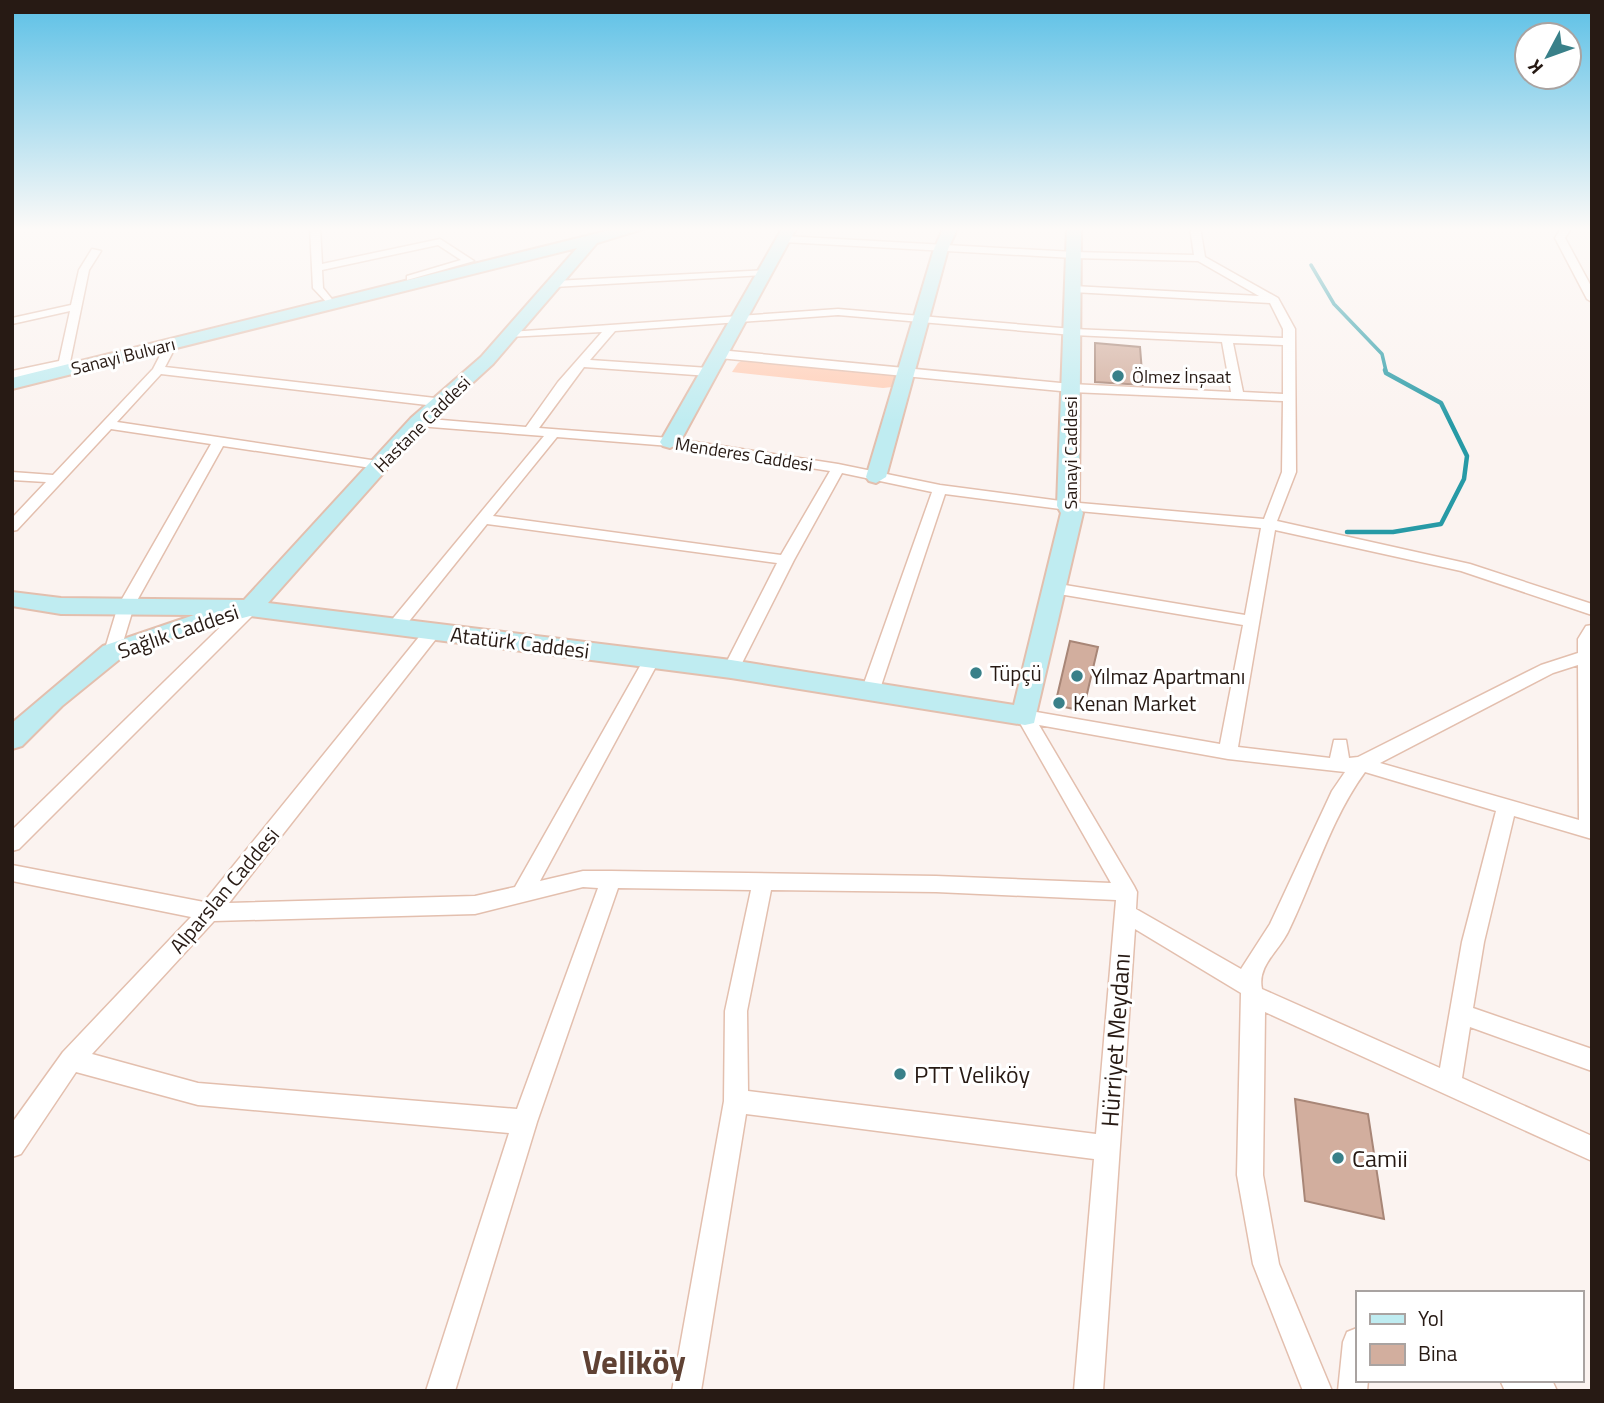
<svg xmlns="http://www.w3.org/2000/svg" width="1604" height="1403" font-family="'Titillium Web',sans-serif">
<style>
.green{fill:#ffceb7}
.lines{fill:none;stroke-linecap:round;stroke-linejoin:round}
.stream-far1{stroke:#279aa6;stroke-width:3.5}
.stream{stroke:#279aa6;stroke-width:4.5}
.building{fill:#d2ae9e;stroke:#a88677;stroke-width:2}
.street-casing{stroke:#e3bfae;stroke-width:3}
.secondary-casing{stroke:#e3bfae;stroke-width:4}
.street{fill:#fff;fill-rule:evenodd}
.secondary{fill:#bfecf1;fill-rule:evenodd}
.poi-dot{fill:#398089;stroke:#fff;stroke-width:2.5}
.labels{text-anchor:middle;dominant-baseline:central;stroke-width:6;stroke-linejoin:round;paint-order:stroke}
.far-street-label{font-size:18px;fill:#271a14;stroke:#fff}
.far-poi-label{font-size:18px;fill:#271a14;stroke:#fff;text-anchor:start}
.street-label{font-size:21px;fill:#271a14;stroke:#fff}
.poi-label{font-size:21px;fill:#271a14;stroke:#fff;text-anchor:start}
.near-street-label{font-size:24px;fill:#271a14;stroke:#fff}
.near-poi-label{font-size:24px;fill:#271a14;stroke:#fff;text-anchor:start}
.near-district-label{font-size:33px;font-weight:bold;fill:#604234;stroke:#fff}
</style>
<rect width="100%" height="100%" fill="#fbf3f0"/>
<!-- green -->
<path class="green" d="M743,360L896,375L892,387L883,388L732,372L738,363Z"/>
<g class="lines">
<!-- stream-far1 -->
<path class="stream-far1" d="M1311,265L1334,304L1382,354L1386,371"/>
<!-- stream -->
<path class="stream" d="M1347,532H1393L1441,524L1464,479L1467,456L1441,403L1386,373L1385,370"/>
</g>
<!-- building -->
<g class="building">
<path d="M1095,343L1140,347L1143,385L1095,382Z"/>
<path d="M1070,641L1098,647L1083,711L1055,705Z"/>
<path d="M1295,1099L1368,1114L1384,1219L1305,1201Z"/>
</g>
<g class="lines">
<defs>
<g id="street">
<path d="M310,227H320L322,264L440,239L474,261L407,280V276L461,260L438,245L322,270L323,288L335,303L330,306L313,288Z"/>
<path d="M1190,227H1200L1205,257L1278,298L1295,329L1296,472L1277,521L1470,564L1592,604V615L1461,571L1275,530L1238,747L1330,758L1334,740H1346L1349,758L1358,757L1541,665L1578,653V639L1586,626L1592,625V839L1514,816L1484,942L1473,1008L1592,1049V1071L1470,1027L1462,1078L1592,1136V1161L1265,1012L1263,1175L1279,1264L1332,1391H1303L1253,1264L1237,1175L1241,993L1135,929L1103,1391H1074L1094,1159L746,1114L701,1391H672L724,1101L725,1011L751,890L618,888L537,1122L455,1391H426L509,1133L198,1105L76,1072L21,1154L12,1157V1123L63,1052L191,917L12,881V865L204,902L427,627H439L441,631L439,635L229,903L475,896L515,887L644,659L652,653L660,659L540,881L583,871H611L936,876L1111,883L1016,716L1025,710L1220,744L1243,625L1053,593L1045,588L1053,583L1245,615L1261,528L1068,510L945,494L880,689L871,695L862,689L932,492L842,473L794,560L739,669L731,675L723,669L777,563L487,524L402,630H390L388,626L390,622L544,436L418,426L412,422L418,418L526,427L558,382L602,332L506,337V333L510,332L838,309L1073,329L1283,338V329L1270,303L1073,292L1068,289L1073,286L1259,296L1198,261L1074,258L784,242L779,239L784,236L1074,252L1194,255ZM838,315L1073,335L1222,342L1231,392L1071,384L719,350L713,354L719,358L1071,392L1283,401L1282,472L1264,519L1068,502L940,485L838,464L670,438L539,428L584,367L709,376L715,372L709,368L590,360L615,331ZM1233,343L1283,345V394L1243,392ZM557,437L670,446L830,471L781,555L493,516ZM1578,665L1579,820L1380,763L1553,673ZM1039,725L1228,759L1345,772L1332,791L1270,924L1241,969L1136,909L1137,892L1134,886ZM1365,772L1496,811L1462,942L1440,1068L1262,989C1257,966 1278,952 1288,932C1314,879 1330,820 1365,772ZM583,887L598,888L517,1109L198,1083L92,1054L214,921L475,914ZM771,890L936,892L1116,900L1096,1134L748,1091L747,1011Z"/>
<path d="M1562,227H1572L1565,238L1592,288V302L1587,299L1555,238Z"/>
<path d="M92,249L101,251L89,270L68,372L58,375L57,368L12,379V371L59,361L70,311L12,324V318L71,305L79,270Z"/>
<path d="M768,270L769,272L764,275L554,287L549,284L554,281Z"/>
<path d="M167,342L177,344L165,367L444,399L450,403L444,407L161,374L117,422L378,461L385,465L378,469L223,446L134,606L120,652L112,658L104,652L118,606L211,444L111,429L17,530L12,531V518L46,482L12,480V472L53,475L153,369Z"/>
<path d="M250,603L258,608L256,612L19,849L12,851V830L244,604Z"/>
<path d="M1357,1328V1380H1368L1367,1391H1338L1343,1342L1347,1332Z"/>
<path d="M1500,1380H1552L1557,1391H1505Z"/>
</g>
<g id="secondary">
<path d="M623,227H649L597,243L493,364L425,426L268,603L731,660L1014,705L1061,513L1057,506L1067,227H1081L1079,506L1083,513L1034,723L1025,725L731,678L250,616L180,635L121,658L62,706L22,746L12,749V723L103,646L194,615L61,614L12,606V592L61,598L244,600L411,418L481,357L577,248L12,389V378Z"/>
<path d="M783,227H797L680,442L670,448L663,446L660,442Z"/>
<path d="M944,227H958L948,249L886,477L876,483L869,481L866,477L934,249Z"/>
</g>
</defs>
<!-- street casing -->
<use href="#street" class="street-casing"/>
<!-- secondary casing -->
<use href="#secondary" class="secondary-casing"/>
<!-- street -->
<use href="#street" class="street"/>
<!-- secondary -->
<use href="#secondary" class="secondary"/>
</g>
<!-- sky -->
<linearGradient id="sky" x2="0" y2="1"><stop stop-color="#5bc0e6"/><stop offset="0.54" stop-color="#fdfaf8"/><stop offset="1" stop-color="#fdfaf8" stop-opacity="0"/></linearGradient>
<rect width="1604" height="424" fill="url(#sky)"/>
<!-- markers -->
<g class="poi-dot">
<circle cx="1118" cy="376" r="7"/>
<circle cx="976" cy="673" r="7"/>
<circle cx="1077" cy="676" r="7"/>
<circle cx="1059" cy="703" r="7"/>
<circle cx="900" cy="1074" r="7"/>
<circle cx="1338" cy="1158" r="7"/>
</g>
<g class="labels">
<!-- far-street labels -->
<g class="far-street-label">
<text transform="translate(123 356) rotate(-14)">Sanayi Bulvarı</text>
<text transform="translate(422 424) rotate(-45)">Hastane Caddesi</text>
<text transform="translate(1070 453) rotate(-90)">Sanayi Caddesi</text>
<text transform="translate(744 454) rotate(9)">Menderes Caddesi</text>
</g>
<!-- far-poi labels -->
<g class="far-poi-label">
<text x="1132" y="376">Ölmez İnşaat</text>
</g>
<!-- street labels -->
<g class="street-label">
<text transform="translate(178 631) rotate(-19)">Sağlık Caddesi</text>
<text transform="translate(520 642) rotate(7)">Atatürk Caddesi</text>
<text transform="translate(224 890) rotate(-50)">Alparslan Caddesi</text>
</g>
<!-- poi labels -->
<g class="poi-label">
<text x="990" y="673">Tüpçü</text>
<text x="1091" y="676">Yılmaz Apartmanı</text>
<text x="1073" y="703">Kenan Market</text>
</g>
<!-- near-street labels -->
<g class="near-street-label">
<text transform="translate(1115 1040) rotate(-86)">Hürriyet Meydanı</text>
</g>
<!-- near-poi labels -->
<g class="near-poi-label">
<text x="914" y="1074">PTT Veliköy</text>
<text x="1352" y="1158">Camii</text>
</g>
<!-- near-district labels -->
<g class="near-district-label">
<text x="634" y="1362">Veliköy</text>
</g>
</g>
<!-- border -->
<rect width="1604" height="1403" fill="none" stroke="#271a14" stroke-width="28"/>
<!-- legend -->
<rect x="1356" y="1291" width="228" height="91" fill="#ffffff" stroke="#a9a3a1" stroke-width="2"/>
<rect x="1370" y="1314" width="35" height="10" fill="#bfecf1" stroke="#a9a3a1" stroke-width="2"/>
<text x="1418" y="1326" font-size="21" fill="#271a14">Yol</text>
<rect x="1370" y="1344" width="35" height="21" fill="#d2ae9e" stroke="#a9a3a1" stroke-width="2"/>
<text x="1418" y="1361" font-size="21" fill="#271a14">Bina</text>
<!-- north arrow -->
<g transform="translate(1548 56) rotate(229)"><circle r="33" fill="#ffffff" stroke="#a9a3a1" stroke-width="2"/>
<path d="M0-5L12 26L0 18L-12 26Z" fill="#398089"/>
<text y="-10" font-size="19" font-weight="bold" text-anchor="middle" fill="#271a14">K</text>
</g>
</svg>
